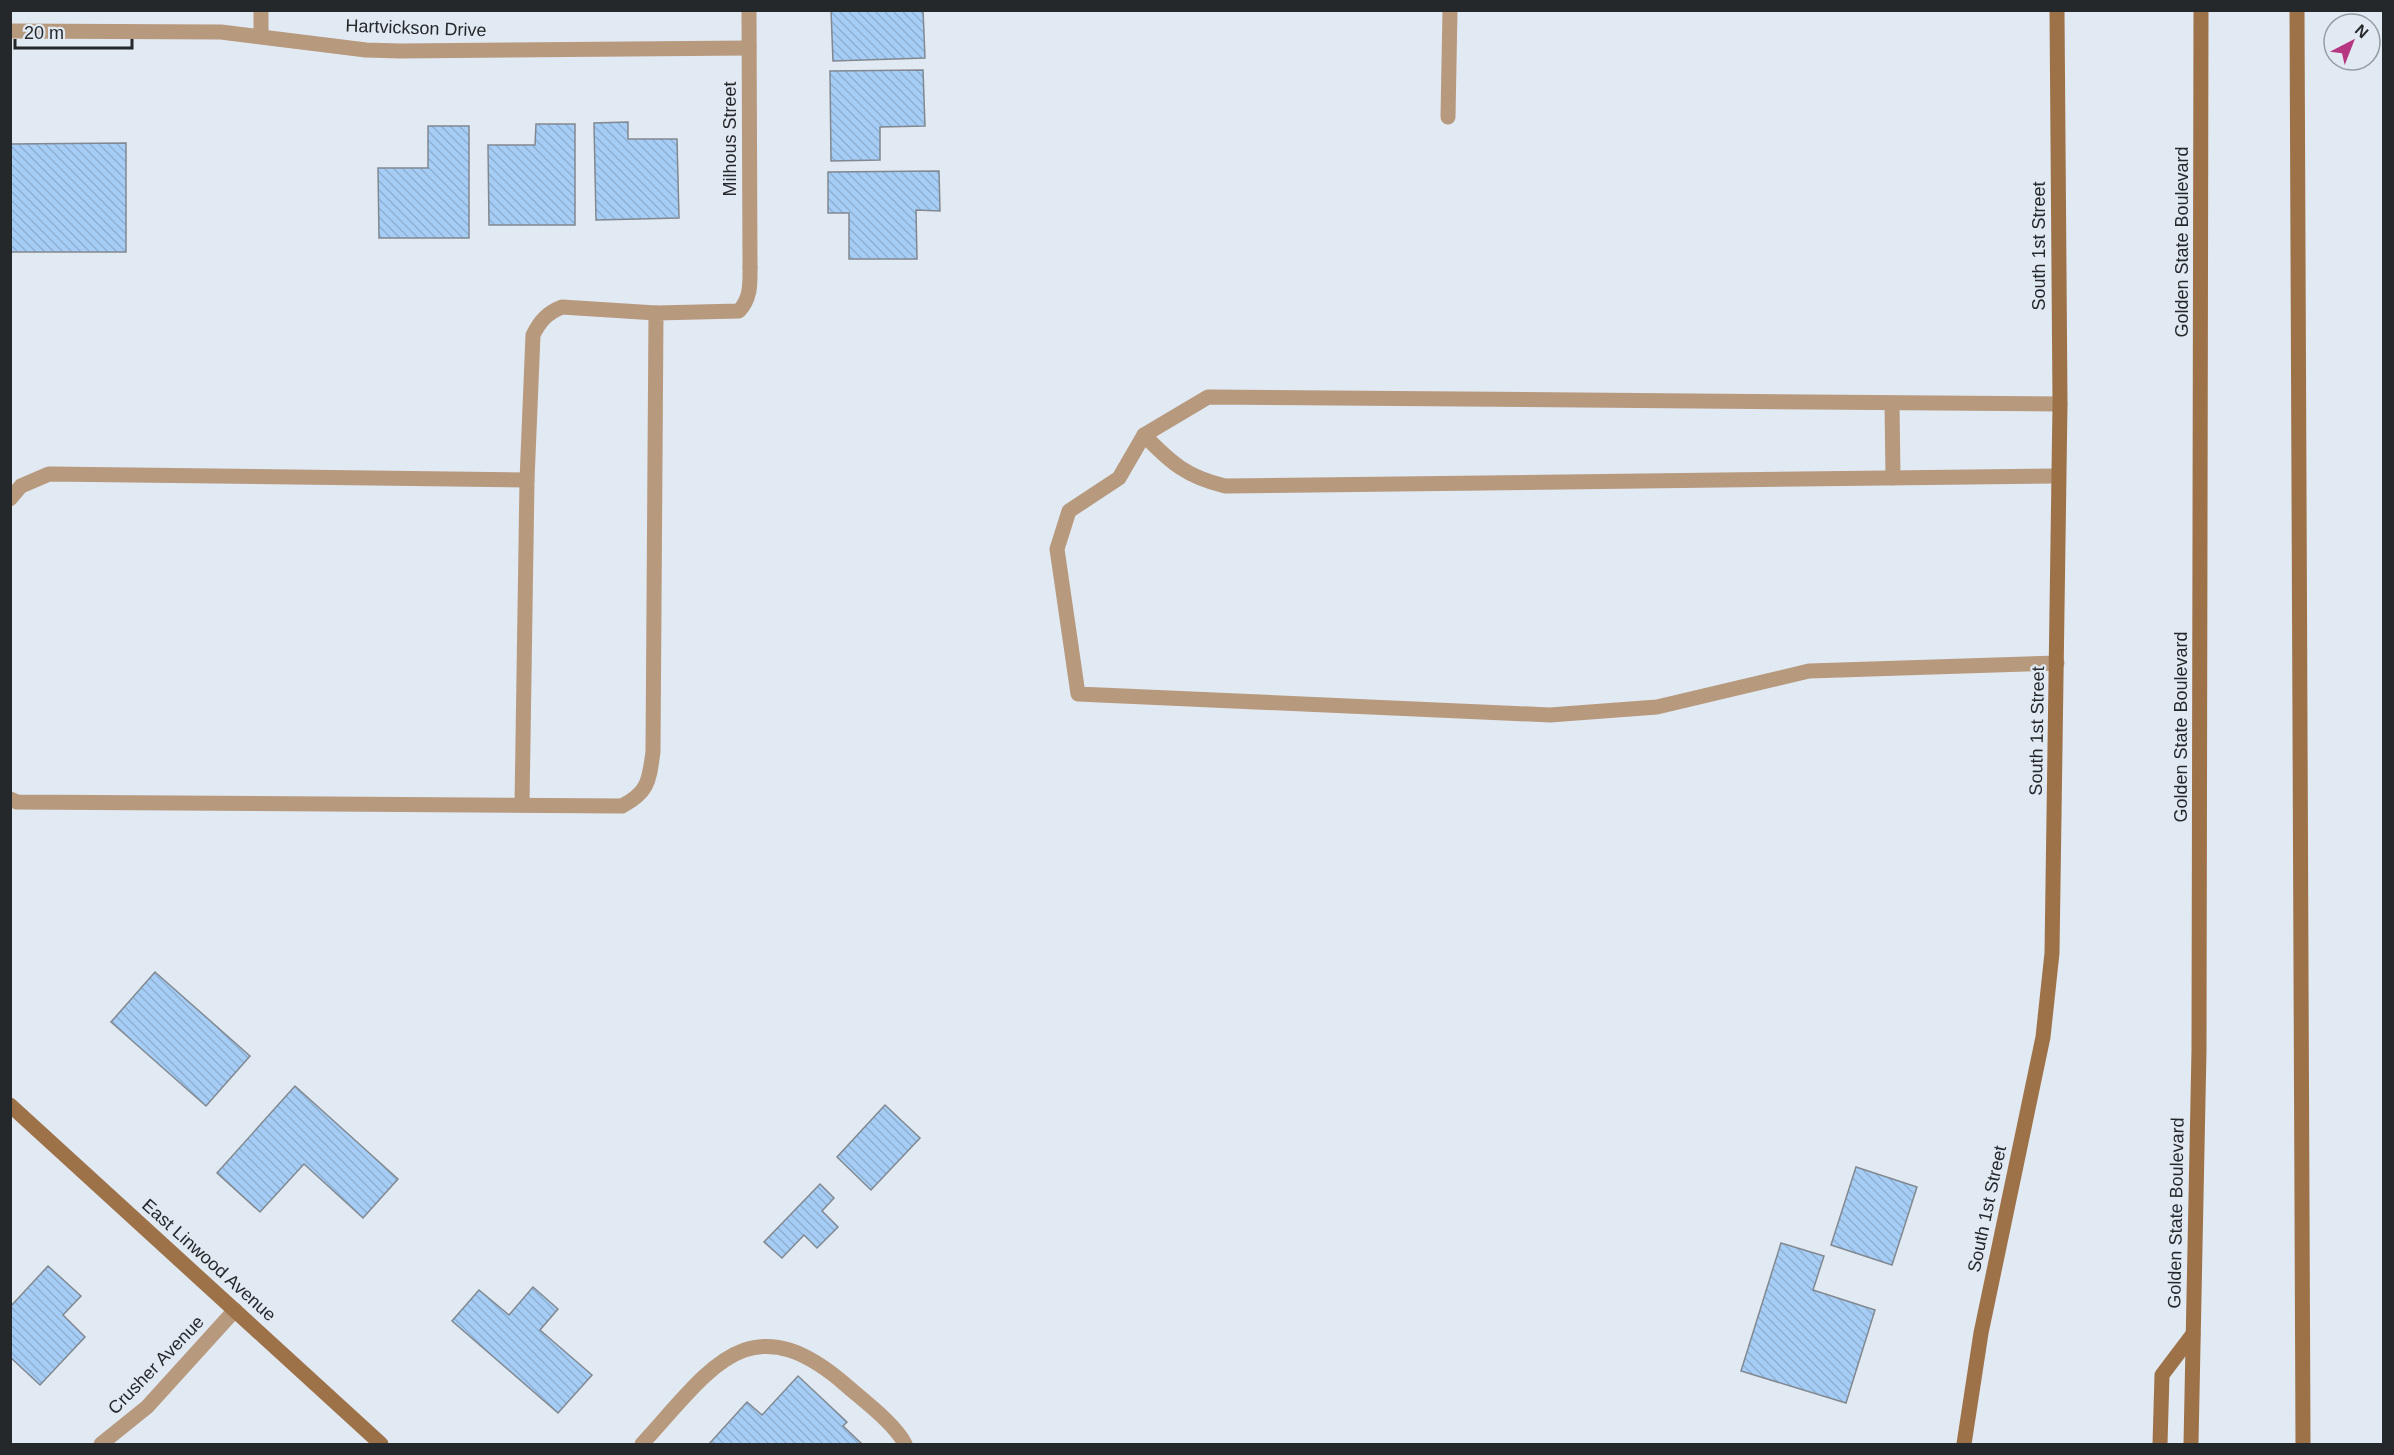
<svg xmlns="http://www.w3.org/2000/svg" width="2394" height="1455" font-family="Arial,sans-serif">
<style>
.building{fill:url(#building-back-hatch);stroke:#818890;stroke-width:1.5}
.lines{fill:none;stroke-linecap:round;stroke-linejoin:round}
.lane{stroke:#b7997e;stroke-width:15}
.street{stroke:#b7997e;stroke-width:15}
.secondary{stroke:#9e7249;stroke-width:15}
.labels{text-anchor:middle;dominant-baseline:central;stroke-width:4.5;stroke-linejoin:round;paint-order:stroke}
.street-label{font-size:18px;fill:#25282b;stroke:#e1e9f2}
</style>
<defs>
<pattern id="building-back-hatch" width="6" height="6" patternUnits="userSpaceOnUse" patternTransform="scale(1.5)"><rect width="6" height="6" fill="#a6cdf5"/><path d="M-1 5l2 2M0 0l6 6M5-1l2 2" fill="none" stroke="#8fb0d2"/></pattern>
</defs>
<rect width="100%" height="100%" fill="#e1e9f2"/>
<!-- building -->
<g class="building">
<path d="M831,10H923L925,58L833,61Z"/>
<path d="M923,70L925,126L880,127V160L831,161L830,71Z"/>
<path d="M628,122V139H677L679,218L596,220L594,123Z"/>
<path d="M536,124H575V225H489L488,145H535Z"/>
<path d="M428,126H469V238H379L378,168H428Z"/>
<path d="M126,143V252H10V144Z"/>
<path d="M939,171L940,211L916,210L917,259H849V213H828V172Z"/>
<path d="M155,972L250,1056L206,1106L111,1022Z"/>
<path d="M295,1086L398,1179L363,1218L304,1164L260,1212L217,1173Z"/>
<path d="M885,1105L920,1138L871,1190L837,1157Z"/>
<path d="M1856,1167L1917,1187L1892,1265L1831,1245Z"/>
<path d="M820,1184L834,1198L822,1211L838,1227L817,1248L804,1235L782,1258L764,1242Z"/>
<path d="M1781,1243L1824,1256L1813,1290L1875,1310L1846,1403L1741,1371Z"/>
<path d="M48,1266L81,1296L63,1315L85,1337L40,1385L10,1357V1307Z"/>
<path d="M533,1287L558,1309L540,1330L592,1375L558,1413L452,1321L479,1290L509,1315Z"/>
<path d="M798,1376L847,1422L843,1426L862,1444H709L747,1402L762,1415Z"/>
</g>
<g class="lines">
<!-- lane -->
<g class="lane">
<path d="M1448,117L1450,10"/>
<path d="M1892,403L1893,478"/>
<path d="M1144,435C1171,463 1187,477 1225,486L2057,476"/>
<path d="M10,499L21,486L49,474L527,480L533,335C540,321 547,313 562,307L656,313"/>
<path d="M2057,663L1809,671L1657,707L1550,715L1078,694L1057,549L1069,511L1119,478L1144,435L1208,397L2060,404"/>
<path d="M10,799L17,802L622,806C649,792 649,780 653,752L656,313L739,311C751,298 750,284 750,267"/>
<path d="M522,805L527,480"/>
<path d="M642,1444C710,1370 749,1300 847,1386C864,1401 895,1424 905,1444"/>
</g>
<!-- street -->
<g class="street">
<path d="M749,10L750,267"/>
<path d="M10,31L221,32L366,50L400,51L749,48"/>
<path d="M261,35V10"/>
<path d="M101,1444L147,1407L235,1310"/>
</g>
<!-- secondary -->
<g class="secondary">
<path d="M2297,10L2303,1444"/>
<path d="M10,1105L381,1444"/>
<path d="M1964,1444L1981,1333L2043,1037L2052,953L2060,404L2057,10"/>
<path d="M2160,1444L2162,1375L2193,1334"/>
<path d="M2191,1444L2199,1050L2201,10"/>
</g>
</g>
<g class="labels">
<!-- street labels -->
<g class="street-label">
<text transform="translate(416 28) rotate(2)">Hartvickson Drive</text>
<text transform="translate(730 139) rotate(-90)">Milhous Street</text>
<text transform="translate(2182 242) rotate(-90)">Golden State Boulevard</text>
<text transform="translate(2039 246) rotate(-90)">South 1st Street</text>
<text transform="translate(2181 727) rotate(-90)">Golden State Boulevard</text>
<text transform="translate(2037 731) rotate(-89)">South 1st Street</text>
<text transform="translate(1987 1209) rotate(-78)">South 1st Street</text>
<text transform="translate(2176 1213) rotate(-89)">Golden State Boulevard</text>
<text transform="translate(209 1260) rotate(42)">East Linwood Avenue</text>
<text transform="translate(156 1365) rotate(-46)">Crusher Avenue</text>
</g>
</g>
<!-- border -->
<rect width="2394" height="1455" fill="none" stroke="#25282b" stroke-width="24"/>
<!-- north arrow -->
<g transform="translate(2352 42) rotate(42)"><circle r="28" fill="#e1e9f2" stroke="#969ca2" stroke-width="1.5"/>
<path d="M0-4.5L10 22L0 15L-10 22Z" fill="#b73681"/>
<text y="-9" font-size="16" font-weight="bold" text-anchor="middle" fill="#25282b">N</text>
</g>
<!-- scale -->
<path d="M15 39v9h117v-9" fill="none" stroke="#25282b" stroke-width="3"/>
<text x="24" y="39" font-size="18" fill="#25282b" stroke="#e1e9f2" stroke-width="4.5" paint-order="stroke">20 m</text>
</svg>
